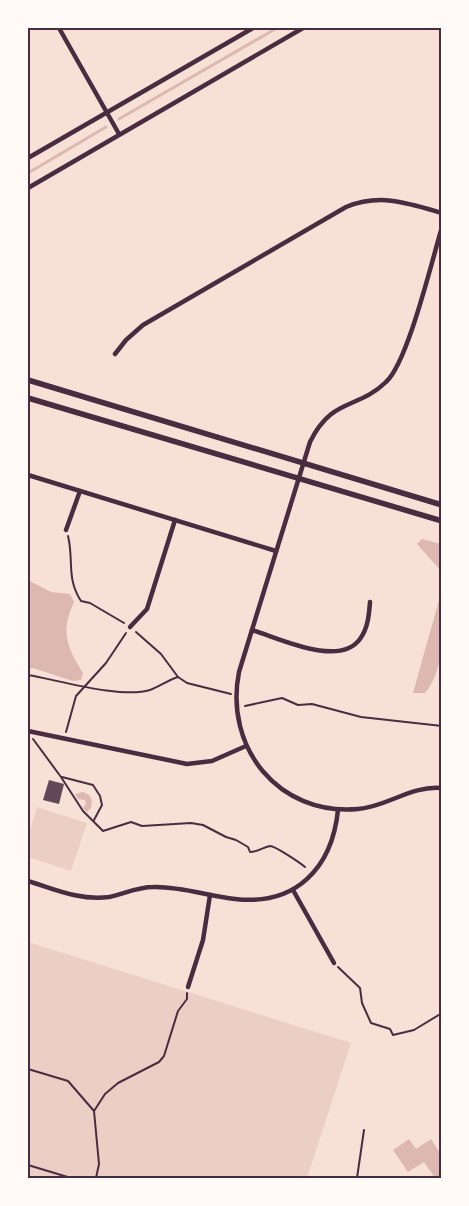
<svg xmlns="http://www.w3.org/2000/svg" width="469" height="1206" font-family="Quicksand,sans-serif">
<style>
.green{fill:#ebcfc5}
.water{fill:#dcb8b0}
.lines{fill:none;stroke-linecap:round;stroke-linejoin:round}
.stream{stroke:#dcb8b0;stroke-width:3}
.building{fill:#644757}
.path{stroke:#4a2c40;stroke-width:2}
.minor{stroke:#4a2c40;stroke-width:4.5}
.tertiary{stroke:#4a2c40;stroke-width:5.5}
.neatline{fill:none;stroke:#4a2c40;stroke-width:2}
</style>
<rect width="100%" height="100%" fill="#f7e1d7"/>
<!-- green -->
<g class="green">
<path d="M37,807L87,823L71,871L28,857V837Z"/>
<path d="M28,942L351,1043L307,1178H28Z"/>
</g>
<!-- water -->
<g class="water">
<path d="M422,539L441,544V571L417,544Z"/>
<path d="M28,580L51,592L70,594L74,602C60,632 67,647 83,673L81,680L73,681L33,668L28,669Z"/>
<path d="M441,593C442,626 447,667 425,693H413Z"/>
<path d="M83,792L89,795L92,800L91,808L87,812L83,808L86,804L85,800L78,799L75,794Z"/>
<path d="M409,1139L416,1149L431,1139L441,1155V1176L435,1178L424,1162L408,1172L393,1150Z"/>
</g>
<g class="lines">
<!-- stream -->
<g class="stream">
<path d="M119,119L277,28"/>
<path d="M28,173L106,127"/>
</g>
</g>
<!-- building -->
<path class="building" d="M49,780L64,784L59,804L43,800Z"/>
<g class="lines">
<!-- path -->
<g class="path">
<path d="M68,536C74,560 66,578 81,601L90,603L124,623"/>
<path d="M136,632L161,654L178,677L187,683L231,694"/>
<path d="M28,675C58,680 121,699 150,690C159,687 168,680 178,677"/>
<path d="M245,706L282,698L298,705L312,704L361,717L442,726"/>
<path d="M66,732L76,696L106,663L126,633"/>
<path d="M33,739L61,777L83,811L103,831L131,822L142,826L191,823L203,825L226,837L236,840L248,847L250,852C258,852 263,847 270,846C275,846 299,862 305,867"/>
<path d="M62,777L93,785L100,796L102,805L94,820"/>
<path d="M338,967L360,988L362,1003L371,1023L390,1029L393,1035L414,1030L442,1013"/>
<path d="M28,1069L68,1081L94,1111"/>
<path d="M28,1165L71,1178"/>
<path d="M96,1178L99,1164L94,1111L105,1094L118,1083L159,1062L164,1056L178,1011L187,999V993"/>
<path d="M357,1178L364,1130"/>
</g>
<!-- minor -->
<g class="minor">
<path d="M59,28L119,134"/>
<path d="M28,158L253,28"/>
<path d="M28,188L303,28"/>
<path d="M442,227C432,260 408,362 386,382C357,410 332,397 310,442L239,672C224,747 278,816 358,809C387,807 411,785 442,788"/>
<path d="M115,354L126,340L143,325L346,207C380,193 408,203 442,213"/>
<path d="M28,475L276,551"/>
<path d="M66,530L80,491"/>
<path d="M130,627L147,609L175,520"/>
<path d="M252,630C279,638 339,668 360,639C368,628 369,615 370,602"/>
<path d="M28,731L187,764L212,761L246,746"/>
<path d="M28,881C54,889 80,901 109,897C124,894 137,887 153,887C180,886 208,896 235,899C296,906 332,868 338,810"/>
<path d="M293,890L334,963"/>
<path d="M188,987L203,940L210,895"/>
</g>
<!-- tertiary -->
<g class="tertiary">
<path d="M28,380L442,505"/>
<path d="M28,398L442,521"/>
</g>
</g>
<!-- border -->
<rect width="469" height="1206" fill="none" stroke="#fffaf5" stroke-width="58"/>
<rect x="29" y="29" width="411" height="1148" class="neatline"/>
</svg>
